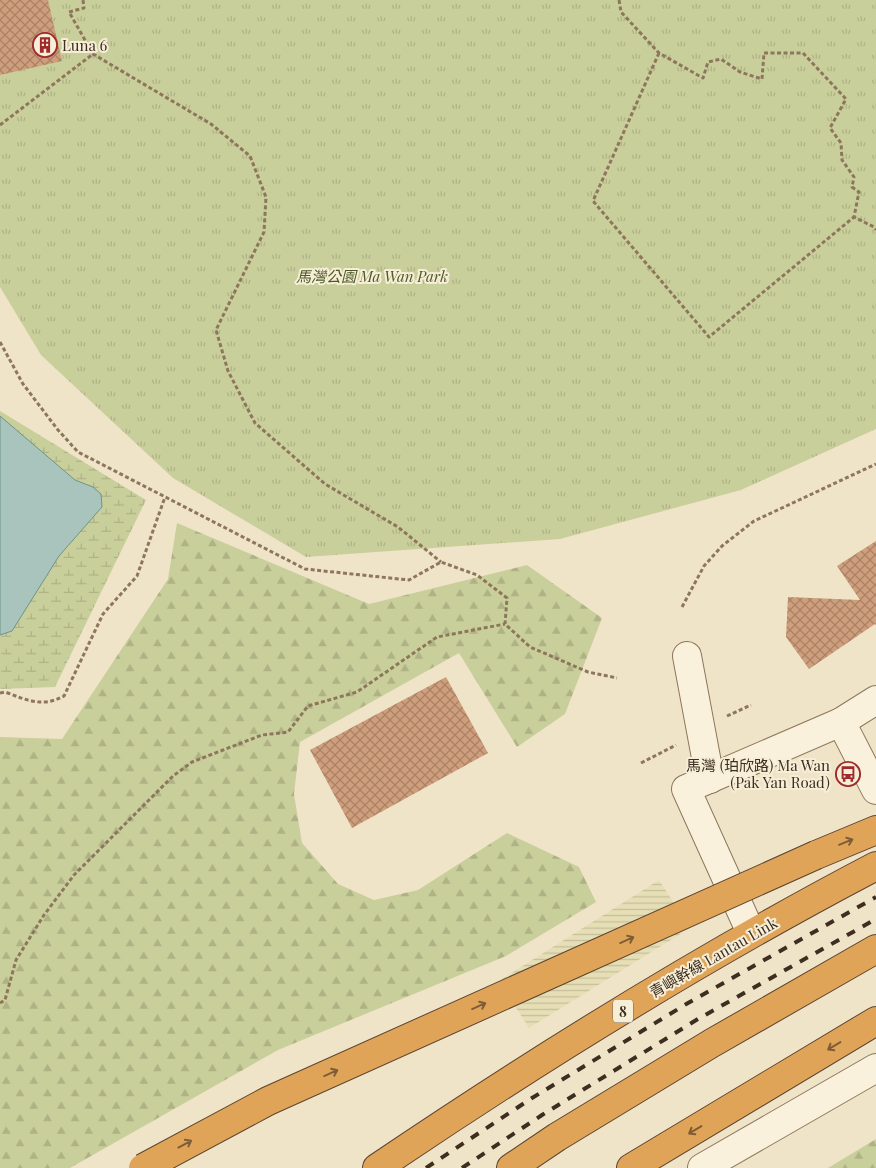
<svg xmlns="http://www.w3.org/2000/svg" width="876" height="1168" font-family="'Playfair Display','Noto Sans TC',serif">
<style>
.farmland{fill:url(#farmland-rules)}
.forest{fill:url(#forest-firs)}
.wetland{fill:url(#wetland-marsh)}
.park{fill:url(#park-tufts)}
.water{fill:#a9c4bc;stroke:#6f938a}
.building{fill:url(#building-cross-hatch)}
.lines{fill:none;stroke-linecap:round;stroke-linejoin:round}
.minor-casing{stroke:#8d765c;stroke-width:30}
.highway-casing{stroke:#5b4430;stroke-width:30}
.path{stroke:#8d765c;stroke-width:3;stroke-dasharray:4 2.5;stroke-linecap:butt}
.minor{stroke:#faf1dc;stroke-width:28}
.highway{stroke:#e0a458;stroke-width:28}
.rail{stroke:#3d2e20;stroke-width:4;stroke-dasharray:9 9;stroke-linecap:butt}
.highway-bridge-casing{stroke:#5b4430;stroke-width:30;stroke-linecap:butt}
.highway-bridge{stroke:#e0a458;stroke-width:28}
.oneway{stroke:#7e5d36}
.labels{text-anchor:middle;dominant-baseline:central;stroke-width:4;stroke-linejoin:round;paint-order:stroke}
.shield{fill:#f7eed8;stroke:#756857;stroke-width:1}
.shield-label{font-size:14px;font-weight:bold;fill:#3d2e20}
.poi-label{font-size:15px;fill:#3d2e20;stroke:#f7eed8;text-anchor:start}
.park-label{font-size:15px;font-style:italic;fill:#4d5a26;stroke:#f7eed8}
.street-label{font-size:15px;fill:#3d2e20;stroke:#f7eed8}
</style>
<defs>
<pattern id="farmland-rules" width="6" height="5" patternUnits="userSpaceOnUse" patternTransform="scale(1.25)"><rect width="6" height="5" fill="#e6deb5"/><path d="M0 2.5h6" fill="none" stroke="#c6bf9b"/></pattern>
<pattern id="forest-firs" width="22" height="20" patternUnits="userSpaceOnUse" patternTransform="scale(1.25)"><rect width="22" height="20" fill="#c9cf9b"/><path d="M5 1l3.5 6h-7zM16 11l3.5 6h-7z" fill="#aeb285"/></pattern>
<pattern id="wetland-marsh" width="20" height="14" patternUnits="userSpaceOnUse" patternTransform="scale(1.25)"><rect width="20" height="14" fill="#c9cf9b"/><path d="M1 5h8M5 5V1M11 12h8M15 12V8" fill="none" stroke="#aeb285"/></pattern>
<pattern id="park-tufts" width="24" height="20" patternUnits="userSpaceOnUse" patternTransform="scale(1.25)"><rect width="24" height="20" fill="#c9cf9b"/><path d="M3 7l-1-3M5 7V3M7 7l1-3M15 17l-1-3M17 17v-4M19 17l1-3" fill="none" stroke="#aeb285"/></pattern>
<pattern id="building-cross-hatch" width="8" height="8" patternUnits="userSpaceOnUse" patternTransform="scale(1.25)"><rect width="8" height="8" fill="#cf9f7d"/><path d="M0 0l8 8M0 8l8-8" fill="none" stroke="#a98266"/></pattern>
</defs>
<rect width="100%" height="100%" fill="#f0e4c8"/>
<!-- farmland -->
<path class="farmland" d="M659,880L690,928L529,1028L499,981Z"/>
<!-- forest -->
<g class="forest">
<path d="M177,523L369,604L527,565L602,618L565,714L517,747L459,653L300,742L294,794L302,843L338,884L374,900L418,890L507,833L579,867L596,902L506,956L278,1050L70,1168H0V737L62,739L168,579Z"/>
<path d="M876,1139V1168H828Z"/>
</g>
<!-- wetland -->
<path class="wetland" d="M0,411L146,500L55,687L0,689Z"/>
<!-- park -->
<path class="park" d="M0,0H876V429L741,490L560,539L306,557L173,478L41,355L0,287Z"/>
<!-- water -->
<path class="water" d="M0,416L75,480L93,487L101,494L102,507L59,556L12,631L0,635Z"/>
<!-- building -->
<g class="building">
<path d="M0,0H48L62,61L0,75Z"/>
<path d="M876,541V625L875,624L809,669L786,637L788,597L860,600L837,566Z"/>
<path d="M446,677L488,753L352,828L310,750Z"/>
</g>
<g class="lines">
<defs>
<g id="minor">
<path d="M687,656L710,779"/>
<path d="M841,722L876,790"/>
<path d="M747,924L686,789L841,722L876,700"/>
<path d="M702,1168L876,1068"/>
</g>
<g id="highway">
<path d="M816,855L876,830"/>
<path d="M377,1168C538,1059 704,956 876,866"/>
<path d="M511,1168L557,1137L712,1043L876,949"/>
<path d="M631,1168L876,1021"/>
</g>
</defs>
<!-- minor casing -->
<use href="#minor" class="minor-casing"/>
<!-- highway casing -->
<use href="#highway" class="highway-casing"/>
<!-- path -->
<g class="path">
<path d="M83,0L84,8L69,12L93,54L211,124L250,156L266,197L264,232L216,330L228,371L255,423L325,484L398,527L441,562"/>
<path d="M619,0L621,12L659,53L703,78L708,62L721,59L740,72L762,79L764,53H803L846,99L830,128L841,143L842,160L854,177L852,187L859,192L854,217L874,227L876,230"/>
<path d="M659,53L593,201L709,337L854,217"/>
<path d="M0,125L93,54"/>
<path d="M0,342L23,384L58,430L78,452L305,569L409,580L441,562L477,575L507,598L505,624L530,647L588,672L617,678"/>
<path d="M682,607L704,566L722,546L754,521L876,464"/>
<path d="M0,693L5,692C27,700 42,708 64,696L103,614L137,576L165,497"/>
<path d="M727,716L751,705"/>
<path d="M641,763L676,745"/>
<path d="M0,1003L5,1000L16,960L44,915L74,875L173,776L192,762L262,735L288,732L308,706L357,692L437,637L505,624"/>
</g>
<!-- minor -->
<use href="#minor" class="minor"/>
<!-- highway -->
<use href="#highway" class="highway"/>
<!-- rail -->
<g class="rail">
<path d="M426,1168L532,1098L688,1003L876,897"/>
<path d="M462,1168L542,1115L698,1019L876,919"/>
</g>
<defs>
<path id="highway-bridge" d="M143,1168L268,1101L816,855"/>
</defs>
<!-- highway-bridge casing -->
<use href="#highway-bridge" class="highway-bridge-casing"/>
<!-- highway-bridge -->
<use href="#highway-bridge" class="highway-bridge"/>
</g>
<!-- one-way arrows -->
<defs><path id="oneway-shaft" d="M-6 0H5M1.5-3L5.5 0L1.5 3" fill="none" stroke-width="1.6" stroke-linecap="round" stroke-linejoin="round" transform="scale(1.25)"/></defs>
<g class="oneway">
<use href="#oneway-shaft" transform="translate(846 842) rotate(-22)"/>
<use href="#oneway-shaft" transform="translate(627 940) rotate(-24)"/>
<use href="#oneway-shaft" transform="translate(479 1006) rotate(-24)"/>
<use href="#oneway-shaft" transform="translate(834 1046) rotate(149)"/>
<use href="#oneway-shaft" transform="translate(331 1073) rotate(-24)"/>
<use href="#oneway-shaft" transform="translate(695 1130) rotate(149)"/>
<use href="#oneway-shaft" transform="translate(185 1144) rotate(-28)"/>
</g>
<!-- icons -->
<defs>
<symbol id="building-ring" viewBox="-11 -11 22 22"><circle r="9.5" fill="#f7eed8" stroke="#9e2a2b" stroke-width="1.5"/><path d="M-4-6H4V6H1V3H-1V6H-4ZM-2.5-4.3h1.7v1.8h-1.7ZM.8-4.3h1.7v1.8H.8ZM-2.5-1h1.7V.8h-1.7ZM.8-1h1.7V.8H.8Z" fill="#9e2a2b"/></symbol>
<symbol id="bus-ring" viewBox="-11 -11 22 22"><circle r="9.5" fill="#f7eed8" stroke="#9e2a2b" stroke-width="1.5"/><path d="M-5-6H5V4H4V6H2V4H-2V6H-4V4H-5ZM-3.5-4V0h7V-4ZM-3.5 1.2v1.5H-2V1.2ZM2 1.2v1.5H3.5V1.2Z" fill="#9e2a2b"/></symbol>
</defs>
<g fill-rule="evenodd">
<use href="#building-ring" x="31" y="31" width="28" height="28"/>
<use href="#bus-ring" x="834" y="760" width="28" height="28"/>
</g>
<g class="labels">
<!-- shield labels -->
<rect class="shield" x="613" y="999.5" width="20" height="23" rx="4"/>
<g class="shield-label">
<text x="623" y="1011">8</text>
</g>
<!-- poi labels -->
<g class="poi-label">
<text x="62" y="45">Luna 6</text>
<text x="830" y="765" text-anchor="end">馬灣 (珀欣路) Ma Wan<tspan x="830" dy="17">(Pak Yan Road)</tspan></text>
</g>
<!-- park labels -->
<g class="park-label">
<text x="372" y="276">馬灣公園 Ma Wan Park</text>
</g>
<!-- street labels -->
<g class="street-label">
<text transform="translate(713 957) rotate(-30)">青嶼幹線 Lantau Link</text>
</g>
</g>
</svg>
